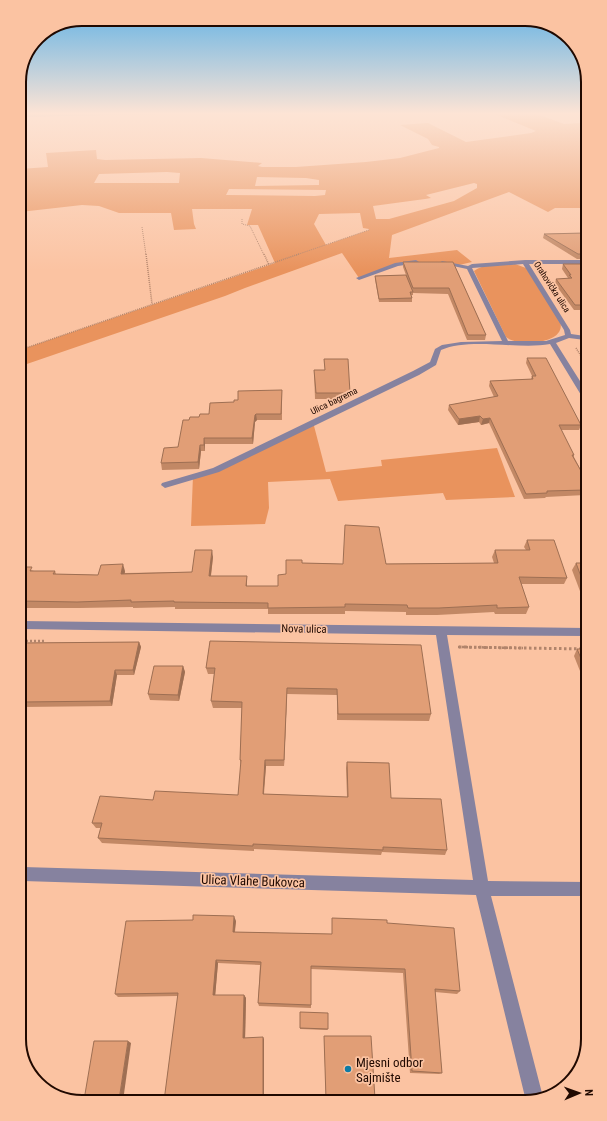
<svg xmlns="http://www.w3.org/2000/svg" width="607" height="1121" font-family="'Roboto Condensed',sans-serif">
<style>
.green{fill:#e9935d;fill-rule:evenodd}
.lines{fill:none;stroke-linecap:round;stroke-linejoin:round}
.path-far4{stroke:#b1846b;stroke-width:1;stroke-dasharray:1 1;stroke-linecap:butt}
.path-far3{stroke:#b1846b;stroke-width:1.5;stroke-dasharray:1 1;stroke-linecap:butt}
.path-far2{stroke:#b1846b;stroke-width:2;stroke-dasharray:1.5 1.5;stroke-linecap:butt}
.path-far1{stroke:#b1846b;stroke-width:2.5;stroke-dasharray:2 2;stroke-linecap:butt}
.path{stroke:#b1846b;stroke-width:3;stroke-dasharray:2.5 2.5;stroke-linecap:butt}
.minor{fill:#86829f;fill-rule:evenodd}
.wall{fill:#c28865}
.shaded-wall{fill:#9e6f53}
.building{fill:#e19e76;stroke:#9e6f53}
.poi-dot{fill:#0e7ba5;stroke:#fbc3a2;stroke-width:1.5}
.labels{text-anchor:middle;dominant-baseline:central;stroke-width:3.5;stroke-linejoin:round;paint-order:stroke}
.far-street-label{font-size:9px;fill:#200900;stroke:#fbc3a2}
.street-label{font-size:11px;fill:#200900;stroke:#fbc3a2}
.near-street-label{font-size:13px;fill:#200900;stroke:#fbc3a2}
.near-poi-label{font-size:13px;fill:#200900;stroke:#fbc3a2;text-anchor:start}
.rim{fill:none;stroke:#200900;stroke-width:2}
</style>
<rect width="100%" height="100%" fill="#fbc3a2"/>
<!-- green -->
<g class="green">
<path d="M492,113H534L564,124L583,123L584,208H555L548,212L509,192L392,235L389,258L457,250L472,262L459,265L405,263L359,278L342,253L245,288L225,296L21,366L20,350L275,263L258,225H247L252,209H192L194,224L196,229L174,230L171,213H119L99,206L82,205L20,212V169L48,167L46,153L96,150L97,159L105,160L201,158L262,163L258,166L262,167H296L366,162L400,158L439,148V147L432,145L428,139L400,125L428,123L466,142L531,133L536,131ZM167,172L180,173L179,183H94L99,174ZM257,177L306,178L319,180V185L255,186ZM474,183L477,184V188L454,201L389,219H376L373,206L425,199L431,198L426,195ZM229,189L326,190L325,195L315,196L226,195ZM360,213L363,228L369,229V230L326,245L314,224L319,214Z"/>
<path d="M515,264L526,268L560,321C568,345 517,347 506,337L474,271C484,263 503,265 515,264Z"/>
<path d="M313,422L326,472L382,466L381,460L497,448L515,497L446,500L443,493L338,501L330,479L268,482L269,508L265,524L191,526L193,476L216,470Z"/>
</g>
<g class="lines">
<!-- path-far4 -->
<g class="path-far4">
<path d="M242,219V224L250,226L264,255"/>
<path d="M142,227L146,255"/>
<path d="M296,255L369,230"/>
</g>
<!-- path-far3 -->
<g class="path-far3">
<path d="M146,254L152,304"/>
<path d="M264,254L269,265"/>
<path d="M576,348L581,356"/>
<path d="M20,350L299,254"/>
</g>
<!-- path-far2 -->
<path class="path-far2" d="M581,355L585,362"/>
<!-- path-far1 -->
<g class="path-far1">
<path d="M22,641H45"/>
<path d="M458,647L523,648"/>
</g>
<!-- path -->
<path class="path" d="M459,647L586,649"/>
<!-- minor -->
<g class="minor">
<path d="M128,113H206L19,117V115Z"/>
<path d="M416,260L419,262L418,263L398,266L359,280L356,278L395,263Z"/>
<path d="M525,260H584V264H529L570,330L571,334L585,336V340L569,338L556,343L585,389V397L581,395L550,344C519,350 470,337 441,350L436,365L419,375L219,472L165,488L161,485L162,483L213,468L413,371L430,362L435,349L442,345L461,342L502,341L467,269L439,263L442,261L468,266L472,264ZM523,264L564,330L565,335L546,341H508L472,268Z"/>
<path d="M22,621L586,628V636L447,635L488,881L587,882V896H491L543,1097H525L476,895L23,881V867L473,880L436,635L22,629Z"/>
</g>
</g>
<!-- wall -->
<g class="wall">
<path d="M584,233V259H577L543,238L544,234Z"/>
<path d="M403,262H453L486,335L485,340H467L448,294L413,293V295H411L412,298V302H379L375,279V276L406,275L403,267Z"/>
<path d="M563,264H584V310H574L555,284L556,279H568V278L562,269Z"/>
<path d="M527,358L581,425L579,430H561L574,455V457L585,478V495L546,497L545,498L524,499L489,423L481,425L479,422L458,425L448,410L449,405L494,397L489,386L490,381L531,379L532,376L526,363Z"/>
<path d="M324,359L350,393L349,399H315L314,370H325Z"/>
<path d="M282,390V420H257L255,422L253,444H205V451H201L199,469L162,470L161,463L178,447L189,420L209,414L234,402Z"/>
<path d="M584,501H585V511L582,505Z"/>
<path d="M527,540L567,578L564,584H521L529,607L526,614H495L494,612L437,615H406V612L345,611V614H268V609H175V607L133,608V607L80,608H22L21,567L34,571H55L56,574L98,575L125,571V573L192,572L213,557L211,576H247V586H278L286,574L302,563L343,564L494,563L492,557L495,550H526L524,547Z"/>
<path d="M576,563H586V607L572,570Z"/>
<path d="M210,641L431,714L429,721L337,720V695L287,694L284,766H266L264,794L347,797L346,768L347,762L391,798L447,850L445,855L382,852L381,855L254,849V851L214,849L102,843L98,838L101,828H96L92,823L153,800L238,795L241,766L240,760L242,708H213L211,701L214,674H208L206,668Z"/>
<path d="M139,642L141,647L134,675H117L112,706L22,707V643Z"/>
<path d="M577,649H586V681H584L574,656Z"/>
<path d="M183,666L185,672L179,701L150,700L148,694Z"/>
<path d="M332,918L387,923L460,991L457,994L435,992L442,1073L439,1074L410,1073L403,973L311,969V1008L259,1006L258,1003L260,965L218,963L215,995H244L246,998L245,1038L264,1039V1100L164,1101L178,996L118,997L115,994L236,921L235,932L332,934Z"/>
<path d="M300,1012L328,1029L327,1030L300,1029Z"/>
<path d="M324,1036L375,1099H326Z"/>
</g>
<!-- shaded-wall -->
<g class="shaded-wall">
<path d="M256,414L257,420L255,422L253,444L252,438L255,415Z"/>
<path d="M480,416L479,422L458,425L459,419Z"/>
<path d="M490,418L489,423L481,425L483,419Z"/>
<path d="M204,438L205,444V451L204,445Z"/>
<path d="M200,445L201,451L199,469L198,462Z"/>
<path d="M212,550L213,557L210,582L209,576Z"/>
<path d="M123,564L125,571L123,580L121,574Z"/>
<path d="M247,576V583L246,592V586Z"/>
<path d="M139,642L141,647L134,675L133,670Z"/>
<path d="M183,666L185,672L179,701L178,695Z"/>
<path d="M115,670L117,675L112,706L110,701Z"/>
<path d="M287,688V694L284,766V760Z"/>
<path d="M265,760L266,766L263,800V794Z"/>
<path d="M234,916L236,921L234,936L233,932Z"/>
<path d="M216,960L218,963L215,998L213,995Z"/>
<path d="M244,995L246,998L245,1041L243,1038Z"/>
<path d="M263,1037L264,1039V1100H263Z"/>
<path d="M128,1041L131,1043L123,1101L119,1100Z"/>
</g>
<!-- building -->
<g class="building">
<path d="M584,233V254H578L544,234Z"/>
<path d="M403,262H453L486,335H468L449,288H413Z"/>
<path d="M563,264H584V305H575L556,279L572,278L569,275H571Z"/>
<path d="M406,275L413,292H410L412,298L379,299L375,276Z"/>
<path d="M527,358H546L581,425H559L574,455H572L585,478V490L547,491V493L526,494L490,418L483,419L480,416L459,419L449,405L498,396L490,381L533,379L532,376H536Z"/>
<path d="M324,359H348L350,393H316L314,370H325Z"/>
<path d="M282,390L281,414H256L255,415L252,438H204V445H200L198,462L161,463L164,448L178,447L183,420H189L190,417H199L200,414H209L210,403L234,402V400H238V391Z"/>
<path d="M345,525L379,527L386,564L498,563L495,550H530L527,540H554L567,578L519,577L529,607L497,608V605L439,608H408L407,605L345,604V607L268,608V603L174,602V601L131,602V600L77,602L22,601L21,567H32L30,571H55L53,574L98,575L101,565L123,564L121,574L192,572L195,550H212L209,576H247L246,586H278V575L286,574V560H302V563L343,564Z"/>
<path d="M576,563H586V590Z"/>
<path d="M210,641L421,645L431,714H338L337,689L287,688L284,760H265L263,794L348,797L347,762L389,763L391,798L441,799L447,850L383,847V850L253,844V846L212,844L98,838L102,823H92L100,796L153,800L155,791L238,795L241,760H240L242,702L211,701L215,668H206Z"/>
<path d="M139,642L133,670H115L110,701L22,702V671L23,668H22V643Z"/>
<path d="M577,649H586V670Z"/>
<path d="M154,666H183L178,695L148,694Z"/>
<path d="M193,915L234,916L233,932L332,934V918L387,920V923L454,928L460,991L435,989L442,1073L412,1071L405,969L311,966V1005L258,1003L261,962L216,960L213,995H244L243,1038L263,1037V1100L164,1101L178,993L115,994L126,921L193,920Z"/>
<path d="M300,1012L328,1013V1029L300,1028Z"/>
<path d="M324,1036H371L375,1099H326Z"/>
<path d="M94,1041H128L119,1100L137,1101L93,1102V1100H84Z"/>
</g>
<!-- sky -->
<linearGradient id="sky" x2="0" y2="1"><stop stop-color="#5db1e6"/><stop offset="0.42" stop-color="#fde4d5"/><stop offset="1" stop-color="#fde4d5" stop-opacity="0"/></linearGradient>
<rect width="607" height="270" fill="url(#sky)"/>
<!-- markers -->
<circle class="poi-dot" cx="348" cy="1069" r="4"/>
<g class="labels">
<!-- far-street labels -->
<g class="far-street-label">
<text transform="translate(552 287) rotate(57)">Orahovička ulica</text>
<text transform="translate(334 401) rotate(-26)">Ulica bagrema</text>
</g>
<!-- street labels -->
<g class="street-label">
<text transform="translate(304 629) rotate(1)">Nova ulica</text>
</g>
<!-- near-street labels -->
<g class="near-street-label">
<text transform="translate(253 881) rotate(2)">Ulica Vlahe Bukovca</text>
</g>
<!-- near-poi labels -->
<g class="near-poi-label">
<text x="356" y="1062">Mjesni odbor<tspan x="356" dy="15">Sajmište</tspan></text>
</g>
</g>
<!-- crop -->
<path d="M0 0H607V1121H0ZM82 26H525A56 56 0 0 1 581 82V1039A56 56 0 0 1 525 1095H82A56 56 0 0 1 26 1039V82A56 56 0 0 1 82 26Z" fill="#fbc3a2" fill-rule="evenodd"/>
<path class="rim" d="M82 26H525A56 56 0 0 1 581 82V1039A56 56 0 0 1 525 1095H82A56 56 0 0 1 26 1039V82A56 56 0 0 1 82 26Z"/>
<!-- north arrow -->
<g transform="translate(579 1093) rotate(88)" stroke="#fbc3a2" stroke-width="3" paint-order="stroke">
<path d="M0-3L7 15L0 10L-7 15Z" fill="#200900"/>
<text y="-6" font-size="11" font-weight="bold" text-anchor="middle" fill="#200900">N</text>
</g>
</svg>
